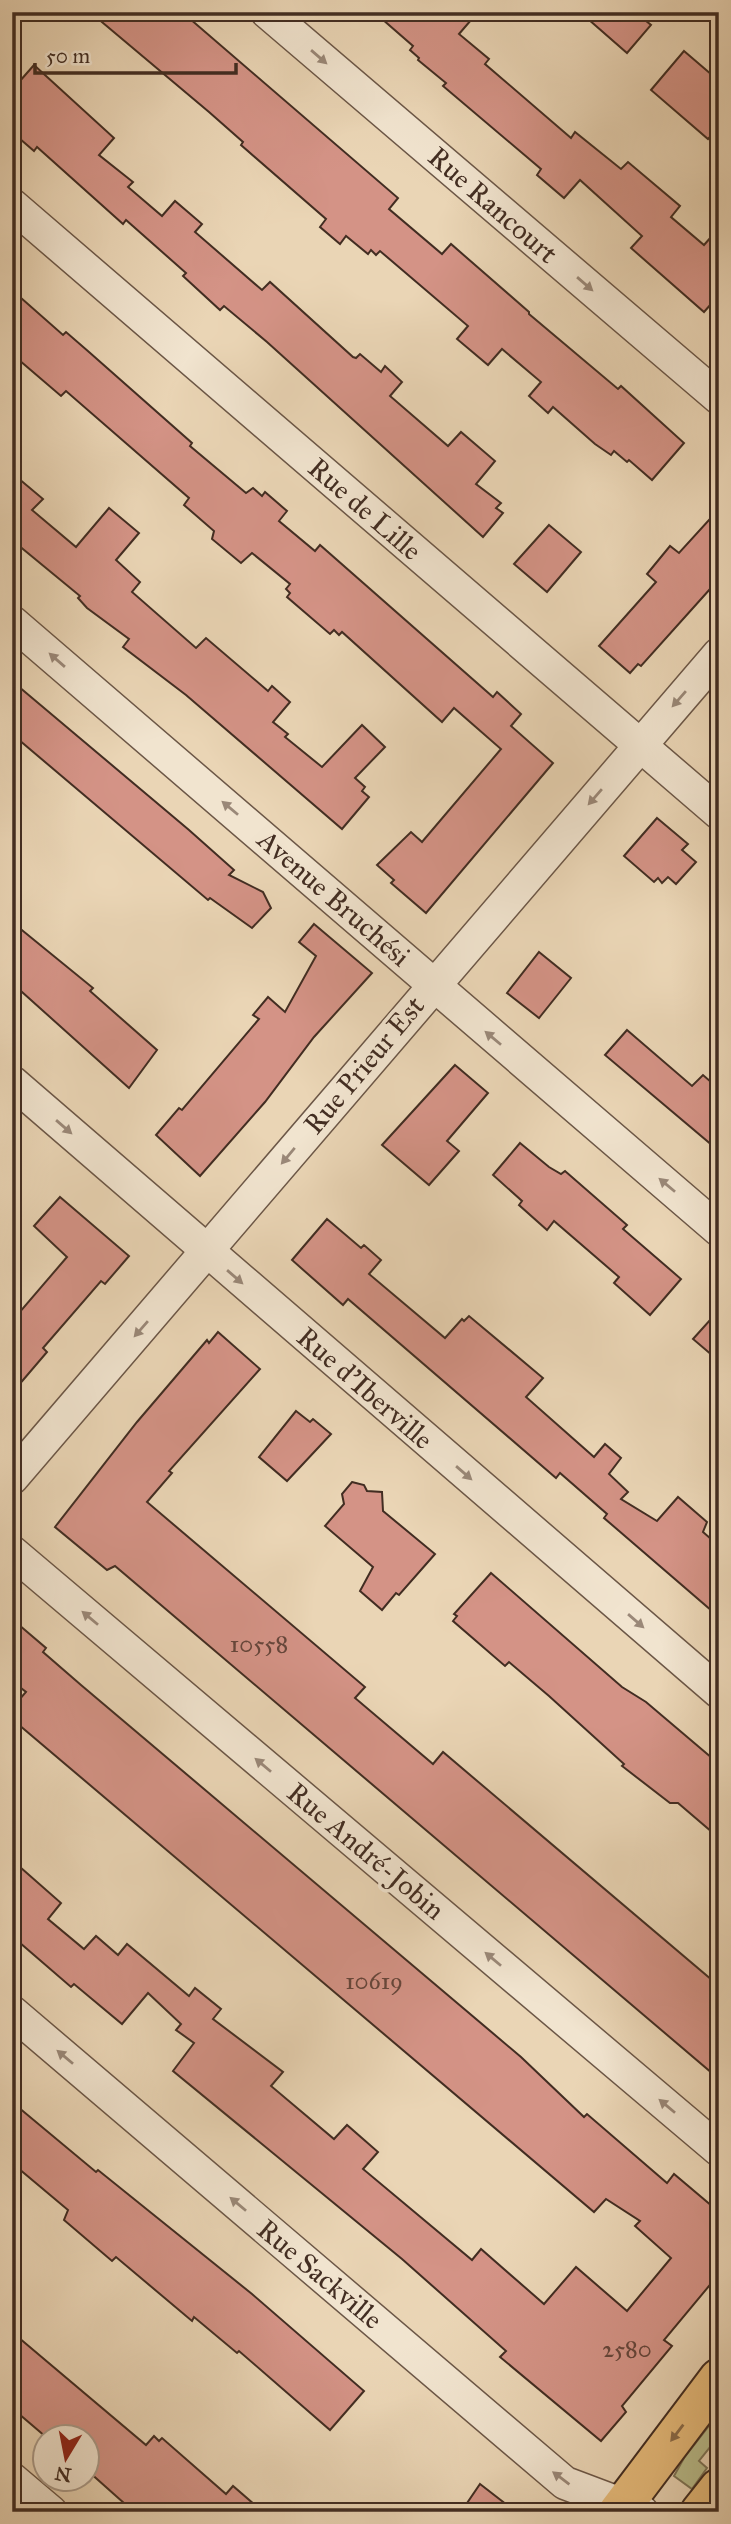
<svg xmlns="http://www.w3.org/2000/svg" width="731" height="2524" font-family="'IM FELL Great Primer',serif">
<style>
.green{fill:#b9bd8c;stroke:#7e7557;stroke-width:2}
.building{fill:#d49386;stroke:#422d22;stroke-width:2}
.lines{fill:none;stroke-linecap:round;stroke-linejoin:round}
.minor-casing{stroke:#6c5747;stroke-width:35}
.primary-casing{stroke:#422d22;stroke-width:42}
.minor{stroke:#f1e4cf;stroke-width:32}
.primary{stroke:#e5ba7a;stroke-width:38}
.oneway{fill:#9a8878}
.oneway2{fill:#8b6c4a}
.labels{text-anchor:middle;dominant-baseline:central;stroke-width:7;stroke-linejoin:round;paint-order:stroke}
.number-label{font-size:24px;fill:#66463b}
.street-label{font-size:28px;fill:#422d22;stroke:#f1e4cf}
</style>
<rect width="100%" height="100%" fill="#ead5b5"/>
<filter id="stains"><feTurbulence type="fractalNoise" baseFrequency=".00286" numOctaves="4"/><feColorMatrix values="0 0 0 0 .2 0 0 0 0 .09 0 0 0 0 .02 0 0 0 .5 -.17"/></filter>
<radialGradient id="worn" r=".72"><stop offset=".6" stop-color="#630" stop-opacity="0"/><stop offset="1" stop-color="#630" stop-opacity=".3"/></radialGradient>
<!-- green -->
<path class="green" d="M719,2413V2444L715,2441L699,2461L707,2468L692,2489L674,2476L684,2458Z"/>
<!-- building -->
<g class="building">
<path d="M90,12H182L398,198L389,209L442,254L451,244L529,312V314L618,389L621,386L684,443L652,480L629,460L627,462L614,451L611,455L595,444L553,407L548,413L529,396L541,382L502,349L488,365L457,339L468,326L380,251L376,255L371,250L368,254L346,236L340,244L320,227L326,219L241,145L243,142L209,112Z"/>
<path d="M374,12H478L459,34L489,59L485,64L571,138L575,132L621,169L628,162L680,206L671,217L704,245L719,228V295L704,312L631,248L642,236L580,180L564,198L537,175L541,169L443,86L446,83L418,60L419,58L410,50L413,46Z"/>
<path d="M580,12H635L651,25L627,53Z"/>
<path d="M684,51L719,81V127L708,139L651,90Z"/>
<path d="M34,65L114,138L99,155L133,182L128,187L162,216L175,201L202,224L195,232L262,290L270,282L353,357L356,358L360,354L381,372L385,366L402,382L390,396L448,446L461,432L495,461L476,484L501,503L496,508L503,513L483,537L267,342L224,306L220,310L183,276L186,273L126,220L123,224L37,147L34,151L12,132V90Z"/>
<path d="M12,290L63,335L66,332L89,352L192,443L190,446L246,493L253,488L262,496L265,492L287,511L279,521L315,551L320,545L493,697L497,692L521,714L511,726L553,763L426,913L391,883L394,880L377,865L411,832L422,842L501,749L454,708L442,722L342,632L339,635L334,630L330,634L287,597L290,593L286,589L290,584L252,553L241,563L212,539L214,531L184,505L189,498L66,391L61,396L12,354Z"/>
<path d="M12,473L43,499L32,510L76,547L109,508L139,533L116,560L140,582L132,592L196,648L206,638L268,691L272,686L290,702L273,722L288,734L285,737L322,767L362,725L385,747L355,778L365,787L362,791L369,797L342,829L186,695L123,647L129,639L87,608L78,598L80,596L12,540Z"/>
<path d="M719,509V579L641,666L638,664L630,673L599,646L656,582L647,574L670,546L679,553Z"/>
<path d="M549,525L581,552L547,592L514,564Z"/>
<path d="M12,681L189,830L234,870L229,875L263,892L271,908L252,928L210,898L208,900L12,734Z"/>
<path d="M657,818L688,844L682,850L696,862L676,884L668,877L662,883L658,878L654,882L624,856Z"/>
<path d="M12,922L93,988L90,991L157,1050L129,1088L12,983Z"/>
<path d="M314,924L372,973L314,1037L265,1102L200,1176L156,1135L179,1108L182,1110L259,1019L253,1015L268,997L285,1012L316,956L299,942Z"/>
<path d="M539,952L571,978L539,1018L507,993Z"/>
<path d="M627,1030L692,1086L703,1075L719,1089V1151L605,1055Z"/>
<path d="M455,1065L488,1093L447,1141L459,1151L429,1185L382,1145Z"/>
<path d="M520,1143L549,1167L561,1174L565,1171L627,1225L623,1229L681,1279L650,1315L614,1283L619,1277L554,1221L547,1230L519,1205L522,1201L493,1175Z"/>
<path d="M60,1197L129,1256L105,1284L101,1281L43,1348L47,1352L12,1393V1321L67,1257L34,1226Z"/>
<path d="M327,1219L361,1248L364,1245L381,1260L369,1274L445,1338L462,1319L464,1321L469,1316L543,1378L526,1397L594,1457L605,1444L621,1458L609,1474L628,1492L621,1499L657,1521L678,1497L707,1522L703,1532L719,1546V1617L604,1518L607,1514L560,1473L556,1478L348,1299L343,1305L292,1260Z"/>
<path d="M719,1310V1361L693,1339Z"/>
<path d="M218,1332L260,1369L169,1471L172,1473L147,1502L365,1687L355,1698L433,1764L443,1752L719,1986V2079L115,1566L107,1570L55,1527L137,1422L207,1340L209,1343Z"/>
<path d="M296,1411L310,1422L313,1419L331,1434L287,1481L259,1457Z"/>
<path d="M352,1482L364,1485L367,1491L382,1492L383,1511L435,1554L399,1595L396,1593L382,1610L360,1591L373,1567L325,1526L344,1504L342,1494Z"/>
<path d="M491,1573L622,1687L646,1702L719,1764V1838L678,1803H670L622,1766L624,1764L549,1696L509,1662L505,1666L453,1621L457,1616L454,1614Z"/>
<path d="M12,1619L46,1648L43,1652L81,1685L521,2057L584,2117L587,2114L667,2183L674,2174L719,2212V2274L664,2340L672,2346L622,2406L626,2412L601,2441L500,2357L506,2351L402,2259L173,2071L194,2043L176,2030L181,2024L148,1993L122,2024L74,1984L71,1987L12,1936V1860L61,1903L48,1919L84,1949L96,1936L118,1955L127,1944L189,1996L195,1988L221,2009L213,2019L283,2072L271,2086L334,2139L347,2125L378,2152L363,2169L472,2260L481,2249L544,2304L576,2267L627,2311L671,2258L635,2226L640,2221L606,2199L594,2212L12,1719V1708L26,1692L12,1681Z"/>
<path d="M12,2102L96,2172L98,2170L252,2294L364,2391L330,2430L239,2351L237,2353L194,2317L192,2321L116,2257L112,2261L64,2220L68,2210L12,2163Z"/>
<path d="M12,2332L146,2445L154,2436L159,2441L162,2438L226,2494L233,2486L263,2512H134L88,2471V2437H46L12,2408Z"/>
<path d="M480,2484L516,2512H461Z"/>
</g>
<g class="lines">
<defs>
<g id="minor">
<path d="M267,12L719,398"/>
<path d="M12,205L719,813"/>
<path d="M12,622L719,1230"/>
<path d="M12,1082L719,1692"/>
<path d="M12,1478L719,654"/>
<path d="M12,1552L719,2150"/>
<path d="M12,2012L565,2483L642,2512"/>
<path d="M12,2479L51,2512"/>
</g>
<g id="primary">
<path d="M618,2512L719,2378"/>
<path d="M700,2512L719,2488"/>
</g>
</defs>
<!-- minor casing -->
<use href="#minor" class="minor-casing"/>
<!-- primary casing -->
<use href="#primary" class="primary-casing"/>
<!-- minor -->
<use href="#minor" class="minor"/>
<!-- primary -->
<use href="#primary" class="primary"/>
</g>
<!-- one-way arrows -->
<defs><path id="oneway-solid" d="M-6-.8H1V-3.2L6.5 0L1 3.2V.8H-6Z" transform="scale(1.75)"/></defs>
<g class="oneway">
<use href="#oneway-solid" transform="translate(319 57) rotate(41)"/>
<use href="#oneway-solid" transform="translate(585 284) rotate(41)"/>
<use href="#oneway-solid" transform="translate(57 660) rotate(-139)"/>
<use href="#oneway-solid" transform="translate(679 699) rotate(131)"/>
<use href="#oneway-solid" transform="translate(595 797) rotate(131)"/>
<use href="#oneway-solid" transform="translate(230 808) rotate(-140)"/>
<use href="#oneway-solid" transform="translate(493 1038) rotate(-140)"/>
<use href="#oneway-solid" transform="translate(64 1127) rotate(41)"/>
<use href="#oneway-solid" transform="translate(288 1156) rotate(130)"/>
<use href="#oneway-solid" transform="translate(667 1185) rotate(-140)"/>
<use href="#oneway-solid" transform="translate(235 1277) rotate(41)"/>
<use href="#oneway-solid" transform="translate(141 1329) rotate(131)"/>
<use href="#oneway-solid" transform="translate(464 1473) rotate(41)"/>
<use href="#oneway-solid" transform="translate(90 1618) rotate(-140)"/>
<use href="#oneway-solid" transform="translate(636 1621) rotate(41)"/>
<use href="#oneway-solid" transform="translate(263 1765) rotate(-140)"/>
<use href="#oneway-solid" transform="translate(493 1959) rotate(-140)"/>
<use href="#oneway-solid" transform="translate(65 2057) rotate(-140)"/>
<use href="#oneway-solid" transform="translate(667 2106) rotate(-140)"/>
<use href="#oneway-solid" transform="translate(238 2204) rotate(-140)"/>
<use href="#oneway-solid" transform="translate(561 2478) rotate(-143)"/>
</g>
<use class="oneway2" href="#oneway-solid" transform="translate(677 2433) rotate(127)"/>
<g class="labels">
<!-- number labels -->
<g class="number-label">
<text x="259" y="1644">10558</text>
<text x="374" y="1981">10619</text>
<text x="627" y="2349">2580</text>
</g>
<!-- street labels -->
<g class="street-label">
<text transform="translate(493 205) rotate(41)">Rue Rancourt</text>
<text transform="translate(365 509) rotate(41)">Rue de Lille</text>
<text transform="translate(334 898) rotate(41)">Avenue Bruchési</text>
<text transform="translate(364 1065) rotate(-50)">Rue Prieur Est</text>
<text transform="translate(365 1388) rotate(41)">Rue d'Iberville</text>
<text transform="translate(366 1851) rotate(40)">Rue André-Jobin</text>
<text transform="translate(320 2274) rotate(40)">Rue Sackville</text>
</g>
</g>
<!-- margin -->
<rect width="731" height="2524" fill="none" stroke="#ead5b5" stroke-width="42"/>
<rect x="14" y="14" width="703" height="2496" fill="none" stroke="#422d22" stroke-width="3.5"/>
<rect x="21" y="21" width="689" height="2482" fill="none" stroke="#422d22" stroke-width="2"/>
<!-- north arrow -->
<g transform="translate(66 2458) rotate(190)"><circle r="33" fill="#f1e4cf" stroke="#ab9b8a" stroke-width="2"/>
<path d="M0-5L12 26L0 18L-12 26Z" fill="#8f2418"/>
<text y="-10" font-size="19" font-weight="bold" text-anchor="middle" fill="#422d22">N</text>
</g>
<!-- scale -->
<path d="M35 63v10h201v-10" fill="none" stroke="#422d22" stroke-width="3.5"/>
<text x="46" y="63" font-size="21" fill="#422d22" stroke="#f1e4cf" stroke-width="5" paint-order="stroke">50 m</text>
<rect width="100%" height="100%" filter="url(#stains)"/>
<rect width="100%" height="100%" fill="url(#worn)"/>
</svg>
